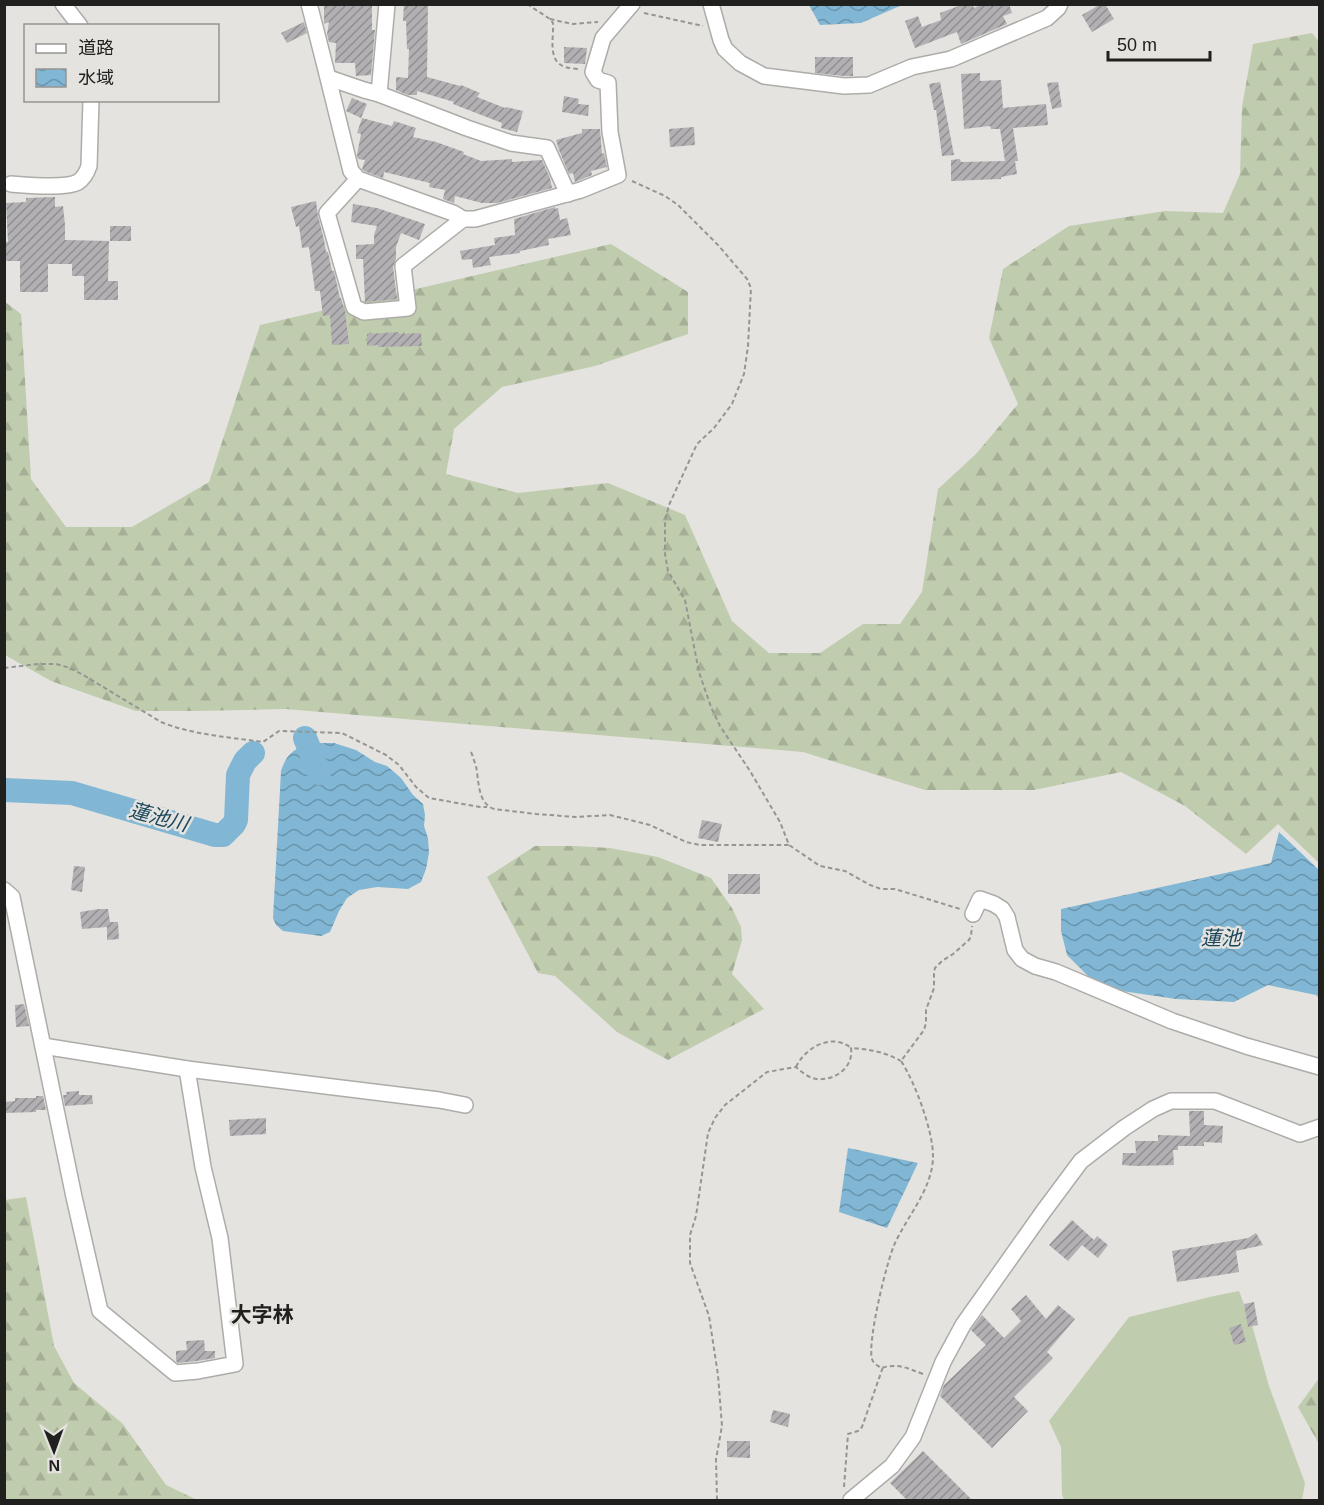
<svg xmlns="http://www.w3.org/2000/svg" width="1324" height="1505" font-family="Helvetica,'Noto Sans JP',sans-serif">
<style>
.grass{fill:#c0ccae}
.forest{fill:url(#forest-firs)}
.water{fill:url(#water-waves)}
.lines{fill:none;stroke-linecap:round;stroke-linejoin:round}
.river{stroke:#81b7d4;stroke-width:24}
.building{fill:url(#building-hatch)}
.street-casing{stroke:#adaca9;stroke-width:18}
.path{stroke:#969592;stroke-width:2;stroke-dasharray:4.5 3;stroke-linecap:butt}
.street{stroke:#fff;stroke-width:15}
.labels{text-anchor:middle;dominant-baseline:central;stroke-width:5;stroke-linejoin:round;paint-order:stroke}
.water-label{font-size:20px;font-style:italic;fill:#1a465b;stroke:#e4e3df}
.quarter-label{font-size:21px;font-weight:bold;fill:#20201e;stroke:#e4e3df}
</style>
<defs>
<pattern id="forest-firs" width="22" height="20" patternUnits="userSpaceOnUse" patternTransform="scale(1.5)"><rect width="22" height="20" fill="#c0ccae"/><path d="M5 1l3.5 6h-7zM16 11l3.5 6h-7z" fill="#a5af95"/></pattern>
<pattern id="water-waves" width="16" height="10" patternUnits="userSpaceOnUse" patternTransform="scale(1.5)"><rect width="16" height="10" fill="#81b7d4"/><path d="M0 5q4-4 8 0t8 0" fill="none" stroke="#6994ab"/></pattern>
<pattern id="building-hatch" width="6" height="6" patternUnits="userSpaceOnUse" patternTransform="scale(1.5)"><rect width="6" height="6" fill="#b2b0b3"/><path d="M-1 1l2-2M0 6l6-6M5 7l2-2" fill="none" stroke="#908f91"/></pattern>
</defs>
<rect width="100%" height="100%" fill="#e4e3df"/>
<!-- grass -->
<path class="grass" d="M1239,1291L1252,1325L1269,1386L1305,1483L1302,1500H1064L1062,1494L1061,1447L1049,1421L1129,1317L1214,1296Z"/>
<!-- forest -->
<g class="forest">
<path d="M1312,33L1320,43L1319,862H1318L1278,824L1246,854L1185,806L1121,772L1034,790H925L803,752L285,709L197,711H136L51,681L5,655L4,301L21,314L31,479L66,527H132L209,482L260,325L611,244L688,292V334L595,366L502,387L454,429L446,474L518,493L608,483L685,515L732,621L769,653H820L863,624H900L922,592L938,489L976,454L1018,404L989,338L1003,269L1069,226L1165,211L1223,213L1240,174L1242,107L1253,44Z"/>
<path d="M535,846H575L610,848L658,857L711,878L732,908L741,927L742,940L732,974L764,1009L668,1060L617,1032L555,976L538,973L487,877Z"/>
<path d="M26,1197L54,1346L74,1383L123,1424L166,1485L197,1500H5V1200Z"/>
<path d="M1319,1378H1320L1319,1444L1298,1407Z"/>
</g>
<!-- water -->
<g class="water">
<path d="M809,5H902L861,23L820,25Z"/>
<path d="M310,743H334L356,750L375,762L387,766L401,778L413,795L423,804L425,815L424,826L428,838L429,853L426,869L421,882L408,889L377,887L359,890L347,898L339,911L330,932L321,936L283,931L276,925L273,918L281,771C287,753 293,750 310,743Z"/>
<path d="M1279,832L1319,870V998L1316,995L1268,985L1234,1002L1176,999L1115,990L1089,977L1067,955L1061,931V909L1271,863Z"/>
<path d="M848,1148L918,1163L887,1228L839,1212Z"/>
</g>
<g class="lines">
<!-- river -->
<g class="river">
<path d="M305,738L319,773"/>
<path d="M4,790L72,793L215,835H223L234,824L236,820L238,775L245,761L253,753"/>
</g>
</g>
<!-- building -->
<g class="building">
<path d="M324,4H372V30H375L371,75L356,76L355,63H335L336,43L329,42L327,34L329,22L324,24Z"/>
<path d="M404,4H428L427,77L460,86L461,85L480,93L477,97L505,108L506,107L523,111L517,132L501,128L502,123L453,104L454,102L417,91V95H408L396,90V77L408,78L409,49H407L406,21H403Z"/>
<path d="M964,4H972L974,8L983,4H1009L1012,13L1003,16L1007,24L961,44L957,32L915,48L905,21L918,16L922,27L941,20L940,13Z"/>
<path d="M1101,4H1105L1114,19L1092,32L1082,15Z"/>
<path d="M304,22L307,33L287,43L281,33Z"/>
<path d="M564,47L587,48L585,64L564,63Z"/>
<path d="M815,57H853V76H844L815,73Z"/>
<path d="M980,73V81L1001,80L1003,108L1046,104L1048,125L1013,128L1018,161H1015L1017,174L1001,177V179L951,181V160L960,159L961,162L1005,161L1000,129H991L990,126L964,129L961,74Z"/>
<path d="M940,82L945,108L954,155L942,156L936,110H934L929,84Z"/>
<path d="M1058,82L1062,107L1052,109L1047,83Z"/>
<path d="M564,96L579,99L578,104L589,105L588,116L562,112Z"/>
<path d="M352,98L367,104L361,118L346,111Z"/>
<path d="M362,118L392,126L394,121L416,128L413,137L436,142L464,152L463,154L481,161L512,159V162L542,160L550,178L552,188L497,203H482L455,196L454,203L443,199L445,190L429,187L430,183L384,172L383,178L364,171L362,169L365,160L358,159L357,155L361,134L357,133Z"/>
<path d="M694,127L695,145L670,147L669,129Z"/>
<path d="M582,129H600L602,154L604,153L607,167L591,171L592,175L575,182L573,173L569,174L559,150L556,140L582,133Z"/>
<path d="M55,197V207L63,206L65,225V240L109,241L108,281H118V300H84V276H72V264H48V292H20V261H4V242H8L6,203L26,202V198Z"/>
<path d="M316,201L318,216L324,240L326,252H328L332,271H334L340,298H341L345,311L349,344L332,345L330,315L323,316L320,291H315L309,247L302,248L299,226L296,227L291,207Z"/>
<path d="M353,204L377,208L425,224L419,240L401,233L396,247V259L393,267L397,299L365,302L363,259H356V245L374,244V235L377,226L351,222Z"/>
<path d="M555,207V209L558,208L560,220L567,218L571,235L548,239L549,245L520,251V253L489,257L491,265L473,268L472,259L462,260L460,251L495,245L494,238L515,235L514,219Z"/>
<rect x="110" y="226" width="21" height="15"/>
<path d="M399,332V334L421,333L422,346L378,347V345L367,346V334Z"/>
<path d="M702,820L722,824L718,842L698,838Z"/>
<path d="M74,866L85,867L82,892L71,890Z"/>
<rect x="728" y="874" width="32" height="20"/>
<path d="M99,909H108L110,922H118L119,939L107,940V927L82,929L80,912Z"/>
<path d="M24,1004L29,1026L16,1027L15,1005Z"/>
<path d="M79,1091V1095H92L93,1104L65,1106L63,1095H67L66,1092Z"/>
<path d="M36,1096H43L46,1110H36V1112L4,1113V1102L15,1101V1098H36Z"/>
<path d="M1189,1111H1204V1125L1223,1126L1222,1143L1204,1142V1146H1178V1150H1173L1174,1165L1136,1166L1122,1165L1123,1153H1136L1135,1141H1158V1135L1190,1136Z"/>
<path d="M266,1118V1134L230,1136L229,1120Z"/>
<path d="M1072,1220L1094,1240L1097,1236L1108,1245L1098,1258L1082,1245L1068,1261L1049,1245Z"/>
<path d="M1256,1233L1263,1245L1236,1251L1239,1272L1177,1282L1172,1251L1248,1238Z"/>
<path d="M1026,1295L1046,1319L1058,1305L1075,1319L1047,1352L1053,1358L1014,1397L1028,1411L992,1448L940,1396L944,1385L986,1345L971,1330L982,1315L1004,1338L1021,1321L1011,1309Z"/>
<path d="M1254,1302L1258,1325L1248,1327L1244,1304Z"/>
<path d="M1241,1324L1246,1342L1234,1345L1229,1328Z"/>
<path d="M204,1340L205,1351H215V1358L197,1361L178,1363L176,1361V1351L187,1350L186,1341Z"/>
<path d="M773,1410L790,1414L788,1427L770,1422Z"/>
<path d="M727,1441H750V1458L727,1457Z"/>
<path d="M923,1451L972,1500H907L890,1483Z"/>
</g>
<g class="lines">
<defs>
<g id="street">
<path d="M63,4L80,26"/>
<path d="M309,4C324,60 337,115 351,171L358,179L453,213L463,219H475L581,190L618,175L610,132L608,83L598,80L593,72L603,38L632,4"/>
<path d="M711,4L721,40L725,49L740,63L764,76L844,86L869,85L912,67L951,59L1047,18L1058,8L1060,4"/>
<path d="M329,78L364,90L379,94L467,128L511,143L547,148L568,194"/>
<path d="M379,94L387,4"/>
<path d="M358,179L327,213L354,307L364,312L408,308L403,266L463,219"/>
<path d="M11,184C26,185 66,189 78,182C84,178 87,172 89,166L91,100"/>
<path d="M4,890L12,897L74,1197L100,1311L175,1373L198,1371L235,1364L220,1238L203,1167L187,1069"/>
<path d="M973,914L980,899L994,904L1002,909L1007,917L1015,950L1022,959L1035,966L1056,972L1172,1021L1246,1046L1320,1067"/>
<path d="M43,1046L187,1069L439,1100L465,1105"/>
<path d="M851,1500L892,1466L913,1437L943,1362L963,1325L1043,1212L1081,1161L1124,1128L1153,1109L1171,1101H1215L1300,1134L1320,1127"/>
</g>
</defs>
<!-- street casing -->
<use href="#street" class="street-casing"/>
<!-- path -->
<g class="path">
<path d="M527,4L550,19L553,23C554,37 547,61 565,67C569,68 575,69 579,69"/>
<path d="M644,13L703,26"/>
<path d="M550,19L572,24L598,22"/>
<path d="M632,181L665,196L678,205L719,246L747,279L751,288L748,346L744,374L732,404L714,428L697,444L669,505L665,520V554L668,571L685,600L699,672L711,707L720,726L750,771L780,822L789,845L820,866L845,871L870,885L881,889H895L960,909"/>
<path d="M4,668L38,664H56L70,668L85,676L161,722C193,735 229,737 263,742L279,731L342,733L386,755L399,765L416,787L429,798L480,807H487"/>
<path d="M471,752C473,756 474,761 476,766C479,780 477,803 494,809L536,814L576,817L610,815L650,825L686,842L700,845H789"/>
<path d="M796,1067C805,1048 830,1033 850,1047"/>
<path d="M923,1374C907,1368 898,1363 881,1368C877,1365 873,1363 872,1359C867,1342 887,1260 895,1243C908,1215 933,1188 933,1156C933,1131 915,1082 901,1061L924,1030L926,1023V1010L934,988V972L935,968L942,961L953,954L969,940L971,936L972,926"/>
<path d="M844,1487L848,1434L858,1431L862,1427L883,1367"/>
<path d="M717,1500L716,1459L722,1426L718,1375L709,1316L690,1263V1235L696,1216L708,1133L715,1118L725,1105L767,1072L796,1067C802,1072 808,1078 817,1079C835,1081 854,1067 851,1048C869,1049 885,1052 901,1061"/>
</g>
<!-- street -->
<use href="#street" class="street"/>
</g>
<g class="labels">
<!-- water labels -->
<g class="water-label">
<text transform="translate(159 817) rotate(15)">蓮池川</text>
<text x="1221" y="938">蓮池</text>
</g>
<!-- quarter labels -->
<g class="quarter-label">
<text x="262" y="1314">大字林</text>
</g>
</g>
<!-- border -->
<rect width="1324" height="1505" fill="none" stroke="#20201e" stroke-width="12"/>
<!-- legend -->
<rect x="24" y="24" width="195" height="78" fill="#e4e3df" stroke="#969592" stroke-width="1.5"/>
<rect x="36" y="44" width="30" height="9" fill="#ffffff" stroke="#969592" stroke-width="1.5"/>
<text x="78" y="54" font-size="18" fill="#20201e">道路</text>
<rect x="36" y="69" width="30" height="18" fill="url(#water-waves)" stroke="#969592" stroke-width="1.5"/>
<text x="78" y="84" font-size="18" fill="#20201e">水域</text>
<!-- north arrow -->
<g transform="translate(54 1451) rotate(179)" stroke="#e4e3df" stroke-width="4.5" paint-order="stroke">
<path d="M0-4.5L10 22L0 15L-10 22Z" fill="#20201e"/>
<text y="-9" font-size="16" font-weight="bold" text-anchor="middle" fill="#20201e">N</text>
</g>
<!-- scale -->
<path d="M1108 51v9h102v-9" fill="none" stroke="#20201e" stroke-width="3"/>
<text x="1117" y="51" font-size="18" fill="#20201e" stroke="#e4e3df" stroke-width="4.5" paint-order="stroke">50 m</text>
</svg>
